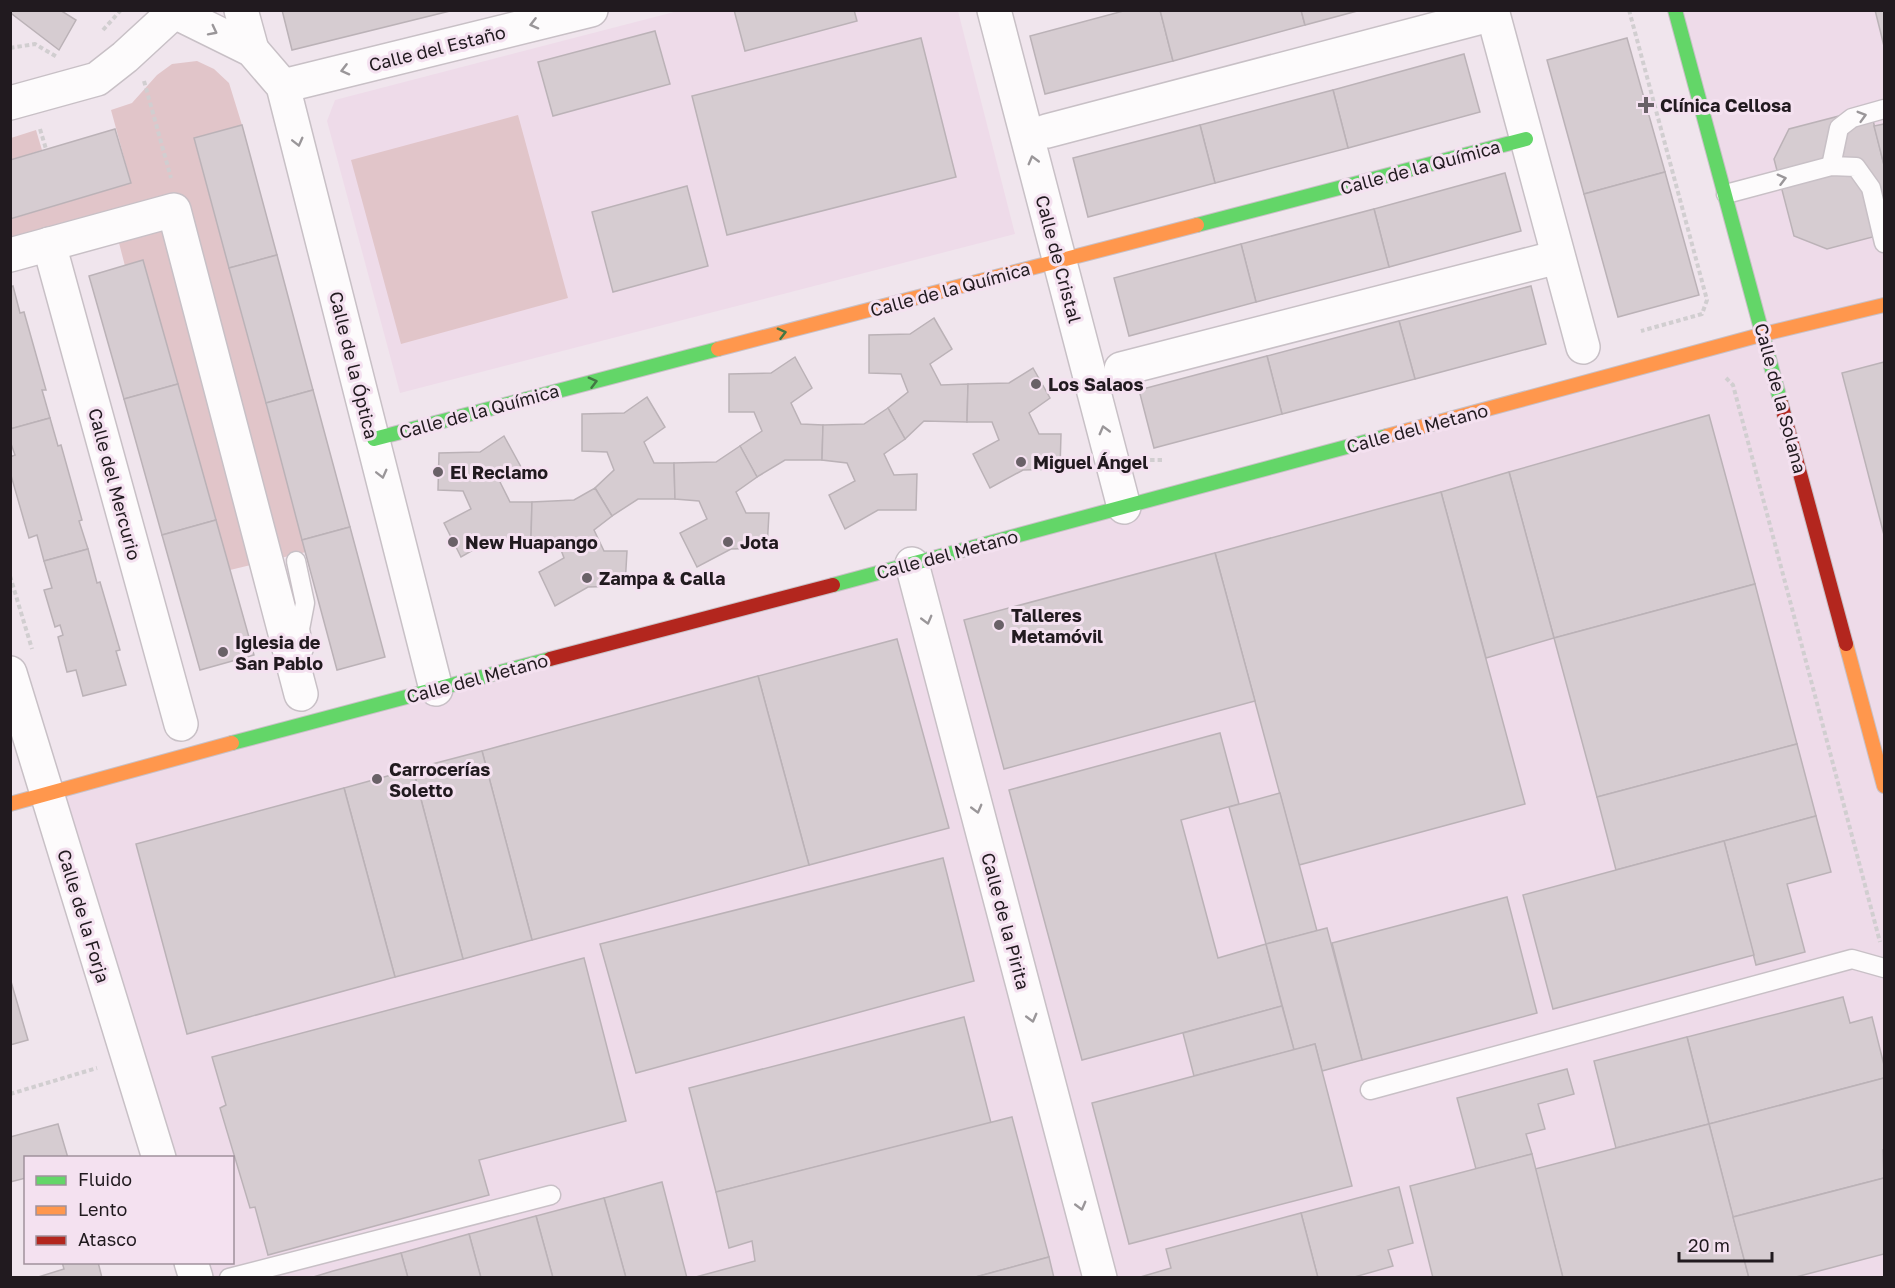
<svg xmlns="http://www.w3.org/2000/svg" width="1895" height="1288" font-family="'Golos Text',sans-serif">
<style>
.built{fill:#eedbe9}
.green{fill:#e1c5c9}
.building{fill:#d6ccd1;stroke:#bbb2b7;stroke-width:1.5}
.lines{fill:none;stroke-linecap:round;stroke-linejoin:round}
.lane-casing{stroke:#c8c0c6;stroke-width:21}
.street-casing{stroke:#c8c0c6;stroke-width:36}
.fast-casing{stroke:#c8c0c6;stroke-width:16}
.slow-casing{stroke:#c8c0c6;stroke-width:16}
.jam-casing{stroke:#c8c0c6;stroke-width:16}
.path{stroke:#d1ced0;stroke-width:4;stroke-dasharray:4.5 3;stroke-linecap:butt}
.lane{stroke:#fdfbfc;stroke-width:18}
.street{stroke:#fdfbfc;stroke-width:33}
.fast{stroke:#63d668;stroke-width:14}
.slow{stroke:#ff974d;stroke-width:14}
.jam{stroke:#b3261e;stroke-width:14}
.oneway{stroke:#9a9699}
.oneway2{stroke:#427844}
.poi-dot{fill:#696167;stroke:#f4e1f0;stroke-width:2}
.labels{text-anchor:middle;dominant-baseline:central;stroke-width:6;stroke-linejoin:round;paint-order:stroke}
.street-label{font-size:18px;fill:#211a1f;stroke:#f4e1f0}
.poi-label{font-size:18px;font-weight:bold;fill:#211a1f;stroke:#f4e1f0;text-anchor:start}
</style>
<rect width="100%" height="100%" fill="#f0e5ed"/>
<!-- built -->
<g class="built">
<path d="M678,11H958L1015,234L400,393L327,121L335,100Z"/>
<path d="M1675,11H1884V1277H196L191,1263L232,1262V1158L159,1157L46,793L1763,334Z"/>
</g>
<!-- green -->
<g class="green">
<path d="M197,61L214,69L229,83L242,125L194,139L306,552L230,570L125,266L112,216L11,243V219L131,183L111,110L132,103L157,75L172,64Z"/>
<path d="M518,115L568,298L401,344L351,160Z"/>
<path d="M36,130L42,150L11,160V138Z"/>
</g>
<!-- building -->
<g class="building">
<path d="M10,10H60L76,20L59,50L12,14Z"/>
<path d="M282,10H454L292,50Z"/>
<path d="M734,10H854L857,21L745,51Z"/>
<path d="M1127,10H1160L1173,61L1045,94L1030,36Z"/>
<path d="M1160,10H1301L1305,25L1173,61Z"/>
<path d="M1301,10H1361L1305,25Z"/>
<path d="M1875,10H1884V46Z"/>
<path d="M655,31L670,84L553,116L538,62Z"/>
<path d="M921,38L956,177L727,235L692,96Z"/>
<path d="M1627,38L1665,172L1584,194L1547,60Z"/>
<path d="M1464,54L1480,112L1348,148L1333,90Z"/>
<path d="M1333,90L1348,148L1215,183L1200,125Z"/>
<path d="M1870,108L1884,165V234L1827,249L1794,236L1774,159L1789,129Z"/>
<path d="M1884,124V165L1874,126Z"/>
<path d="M242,125L277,255L229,268L194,138Z"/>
<path d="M1200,125L1215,183L1088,217L1073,158Z"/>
<path d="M115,129L131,183L10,219V160Z"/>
<path d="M1665,172L1699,295L1618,317L1584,194Z"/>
<path d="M1505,173L1521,231L1389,267L1374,209Z"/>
<path d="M687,186L708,266L613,292L592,212Z"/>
<path d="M1374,209L1389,267L1256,302L1241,244Z"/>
<path d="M1241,244L1256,302L1129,336L1114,278Z"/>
<path d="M277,255L313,390L266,403L229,268Z"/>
<path d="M143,260L178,384L124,399L89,276Z"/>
<path d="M13,286L20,313L24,312L46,390H42L50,418L10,429V287Z"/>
<path d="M1531,286L1546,344L1415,379L1399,321Z"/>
<path d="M934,318L952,349L930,364L941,385L968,384L967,422L924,421L905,439L888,408L908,392L901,374L869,373V335L910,334Z"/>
<path d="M1399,321L1415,379L1282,414L1267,356Z"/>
<path d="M1267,356L1282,414L1154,448L1139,390Z"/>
<path d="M795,357L812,388L791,403L801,424L823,425L822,460H785L757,477L740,446L762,431L754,412H729V374L771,373Z"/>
<path d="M1884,362V535L1842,373Z"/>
<path d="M1033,368L1050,398L1029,413L1039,434H1061L1060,469L1023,470L990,488L973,454L999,440L992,422H967L968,384L1009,383Z"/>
<path d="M178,384L216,520L162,535L124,399Z"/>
<path d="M313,390L350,527L302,540L266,403Z"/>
<path d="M647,397L665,427L644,442L654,463H674L675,499H638L612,516L595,488L614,470L607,452L582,451V414L624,413Z"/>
<path d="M888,408L905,439L884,454L894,475L917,474L916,510H878L845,529L829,495L855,481L847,463L822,460L823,425L864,424Z"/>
<path d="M1709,415L1755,584L1554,638L1509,472Z"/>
<path d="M50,418L58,446L61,445L82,520L79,521L88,549L44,561L37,535L29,538L10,472V457L15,455L10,441V429Z"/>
<path d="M504,436L521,467L500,482L510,502H532L531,538H494L461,557L444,523L471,509L463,491L438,490L439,453L480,452Z"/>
<path d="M740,446L757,477L736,492L746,513H769L767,548L731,549L697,567L680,533L707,519L699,501L675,499L674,463L716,462Z"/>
<path d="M1509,472L1554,638L1486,658L1441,492Z"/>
<path d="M595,488L612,516L594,530L604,551H627L625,586L588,587L555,606L539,572L564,558L557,539L531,538L532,502L574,500Z"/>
<path d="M1441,492L1525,804L1299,865L1215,553Z"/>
<path d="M216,520L254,655L200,670L162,535Z"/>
<path d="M350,527L385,657L337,670L302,540Z"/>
<path d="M88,549L97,583L100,582L120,650L116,651L126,685L83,696L76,670L67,672L58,637L63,635L60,625L55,627L44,590L52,588L44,561Z"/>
<path d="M1215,553L1255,701L1004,769L964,620Z"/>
<path d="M1755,584L1797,744L1597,797L1554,638Z"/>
<path d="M897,639L949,828L809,865L758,676Z"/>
<path d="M758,676L809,865L532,940L482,751Z"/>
<path d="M1220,733L1239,804L1181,820L1218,958L1266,944L1282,1006L1082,1060L1009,790Z"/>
<path d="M1797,744L1816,816L1616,870L1597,797Z"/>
<path d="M482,751L532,940L463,959L413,769Z"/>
<path d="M413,769L463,959L395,977L344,788Z"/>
<path d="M344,788L395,977L187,1034L136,844Z"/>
<path d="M1280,793L1317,931L1266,944L1229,807Z"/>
<path d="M1816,816L1831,872L1787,884L1805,952L1756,965L1724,841Z"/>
<path d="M1724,841L1754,955L1553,1009L1523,895Z"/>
<path d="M943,858L974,981L636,1073L600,944Z"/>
<path d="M1507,897L1537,1013L1362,1060L1332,943Z"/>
<path d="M1327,928L1362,1060L1322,1071L1315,1044L1294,1050L1266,944Z"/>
<path d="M584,958L626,1121L479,1160L489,1195L268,1255L255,1207L250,1208L220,1108L226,1105L212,1057Z"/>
<path d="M10,978L28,1040L10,1045Z"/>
<path d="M1843,997L1850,1023L1872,1017L1884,1065V1078L1709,1124L1687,1037Z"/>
<path d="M1282,1006L1294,1050L1194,1076L1183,1033Z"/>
<path d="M964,1017L991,1123L716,1192L689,1088Z"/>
<path d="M1687,1037L1709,1124L1616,1148L1594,1061Z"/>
<path d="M1315,1044L1352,1186L1129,1244L1092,1103Z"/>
<path d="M1567,1069L1574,1094L1538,1104L1545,1129L1526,1134L1532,1154L1476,1169L1457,1098Z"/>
<path d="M1884,1078V1150H1883L1884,1178L1733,1217L1709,1124Z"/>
<path d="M1012,1117L1049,1257L972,1278H692L755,1261L752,1241L729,1248L716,1192Z"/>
<path d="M58,1124L68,1158H26V1178L10,1182V1137Z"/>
<path d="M1709,1124L1749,1278H1563L1535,1169Z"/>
<path d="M1532,1154L1563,1278H1433L1410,1186Z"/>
<path d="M1884,1178V1254L1792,1278H1749L1733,1217Z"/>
<path d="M662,1182L687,1278H626L604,1198Z"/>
<path d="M1399,1187L1413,1243L1388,1250L1393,1266L1351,1278H1318L1301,1213Z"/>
<path d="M604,1198L626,1278H553L536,1216Z"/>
<path d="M1301,1213L1318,1278H1137L1171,1268L1166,1249Z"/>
<path d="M536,1216L553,1278H481L469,1234Z"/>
<path d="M469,1234L481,1278H408L401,1253Z"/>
<path d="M401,1253L408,1278H310L333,1271Z"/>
<path d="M1049,1257L1054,1278H972Z"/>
<path d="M62,1262H98L102,1278H35L64,1269Z"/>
</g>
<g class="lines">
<defs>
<g id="lane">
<path d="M1831,166L1839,128L1852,118L1884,109"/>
<path d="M1726,194L1831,166L1856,167L1871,188L1884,243"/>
<path d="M296,561L305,603L300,629L304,649"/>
<path d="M1370,1090L1852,959L1884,968"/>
<path d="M229,1278L551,1195"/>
</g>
<g id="street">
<path d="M241,10L252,50"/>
<path d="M994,10L1124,507"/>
<path d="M1492,10L1583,347"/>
<path d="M175,12L252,50L283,86L436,689"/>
<path d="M283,86L591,10"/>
<path d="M10,103L97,79L125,57L176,10"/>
<path d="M1047,131L1493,14"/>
<path d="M49,244L181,724"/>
<path d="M10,255L174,210L301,694"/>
<path d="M1121,369L1558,257"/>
<path d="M912,564L1100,1278"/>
<path d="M10,673L159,1158"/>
<path d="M191,1262L196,1278"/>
</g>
<g id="fast">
<path d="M1675,10L1781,403"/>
<path d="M1197,225L1526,139"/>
<path d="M374,439L718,349"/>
<path d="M833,585L1387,436"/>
<path d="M232,743L550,659"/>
</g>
<g id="slow">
<path d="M718,349L1197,225"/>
<path d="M1387,436L1764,334L1884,305"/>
<path d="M1846,644L1884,786"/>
<path d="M10,804L232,743"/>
</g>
<g id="jam">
<path d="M1781,403L1846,644"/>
<path d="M550,659L833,585"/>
</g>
</defs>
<!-- lane casing -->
<use href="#lane" class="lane-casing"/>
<!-- street casing -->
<use href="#street" class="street-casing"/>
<!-- fast casing -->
<use href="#fast" class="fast-casing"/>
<!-- slow casing -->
<use href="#slow" class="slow-casing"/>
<!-- jam casing -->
<use href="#jam" class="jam-casing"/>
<!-- path -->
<g class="path">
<path d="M1629,10L1707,300L1702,314L1641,331"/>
<path d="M103,30L121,10"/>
<path d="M10,48L35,44L57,57"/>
<path d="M144,81L171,178"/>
<path d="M40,129L46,149"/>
<path d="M1726,378L1733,385L1880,942"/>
<path d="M1145,455L1149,460H1162"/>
<path d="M10,576L32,649"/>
<path d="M10,1094L97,1068"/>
</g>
<!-- lane -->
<use href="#lane" class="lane"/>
<!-- street -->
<use href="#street" class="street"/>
<!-- fast -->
<use href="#fast" class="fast"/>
<!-- slow -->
<use href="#slow" class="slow"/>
<!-- jam -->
<use href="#jam" class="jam"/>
</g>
<!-- one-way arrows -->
<defs><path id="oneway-chevron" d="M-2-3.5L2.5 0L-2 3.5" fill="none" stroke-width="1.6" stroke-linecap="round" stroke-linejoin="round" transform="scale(1.5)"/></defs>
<g class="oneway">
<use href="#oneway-chevron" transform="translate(534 24) rotate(166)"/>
<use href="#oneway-chevron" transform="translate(213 31) rotate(27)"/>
<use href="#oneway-chevron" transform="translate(345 70) rotate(166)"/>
<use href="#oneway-chevron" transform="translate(1862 116) rotate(-16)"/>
<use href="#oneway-chevron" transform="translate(298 142) rotate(76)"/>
<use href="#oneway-chevron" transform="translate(1033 160) rotate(-105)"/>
<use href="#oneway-chevron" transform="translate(1782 179) rotate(-15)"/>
<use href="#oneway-chevron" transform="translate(1104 430) rotate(-105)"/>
<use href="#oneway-chevron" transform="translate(382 474) rotate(76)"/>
<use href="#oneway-chevron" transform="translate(927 620) rotate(75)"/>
<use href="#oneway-chevron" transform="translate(977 809) rotate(75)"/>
<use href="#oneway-chevron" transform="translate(1032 1018) rotate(75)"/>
<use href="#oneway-chevron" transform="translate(1081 1206) rotate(75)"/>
</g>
<g class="oneway2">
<use href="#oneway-chevron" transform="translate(782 333) rotate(-15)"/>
<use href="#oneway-chevron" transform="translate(593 382) rotate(-15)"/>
</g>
<!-- markers -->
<g class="poi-dot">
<path d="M1643 96h6v6h6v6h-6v6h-6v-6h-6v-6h6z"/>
<circle cx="1036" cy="384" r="6"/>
<circle cx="1021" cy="462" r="6"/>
<circle cx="438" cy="472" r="6"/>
<circle cx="453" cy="542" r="6"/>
<circle cx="728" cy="542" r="6"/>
<circle cx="587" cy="578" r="6"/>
<circle cx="999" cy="625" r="6"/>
<circle cx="223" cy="652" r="6"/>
<circle cx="377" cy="779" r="6"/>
</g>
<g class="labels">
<!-- street labels -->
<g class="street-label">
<text transform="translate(437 48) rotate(-14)">Calle del Estaño</text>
<text transform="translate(1420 167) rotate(-15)">Calle de la Química</text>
<text transform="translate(1059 259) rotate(75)">Calle de Cristal</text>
<text transform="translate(950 289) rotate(-15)">Calle de la Química</text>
<text transform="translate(354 365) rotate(76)">Calle de la Óptica</text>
<text transform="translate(1781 398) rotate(75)">Calle de la Solana</text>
<text transform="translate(479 411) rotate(-15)">Calle de la Química</text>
<text transform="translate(1417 428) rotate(-15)">Calle del Metano</text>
<text transform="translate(115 484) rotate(75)">Calle del Mercurio</text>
<text transform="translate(947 554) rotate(-15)">Calle del Metano</text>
<text transform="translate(477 678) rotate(-15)">Calle del Metano</text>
<text transform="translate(84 916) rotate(73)">Calle de la Forja</text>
<text transform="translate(1006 921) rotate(75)">Calle de la Pirita</text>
</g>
<!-- poi labels -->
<g class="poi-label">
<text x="1660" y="105">Clínica Cellosa</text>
<text x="1048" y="384">Los Salaos</text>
<text x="1033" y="462">Miguel Ángel</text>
<text x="450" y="472">El Reclamo</text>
<text x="465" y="542">New Huapango</text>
<text x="740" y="542">Jota</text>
<text x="599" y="578">Zampa &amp; Calla</text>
<text x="1011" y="615">Talleres<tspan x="1011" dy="21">Metamóvil</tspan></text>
<text x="235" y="642">Iglesia de<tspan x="235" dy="21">San Pablo</tspan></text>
<text x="389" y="769">Carrocerías<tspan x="389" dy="21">Soletto</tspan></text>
</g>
</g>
<!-- border -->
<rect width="1895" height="1288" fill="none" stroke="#211a1f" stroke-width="24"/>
<!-- legend -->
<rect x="24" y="1156" width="210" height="108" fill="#f4e1f0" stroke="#a0919c" stroke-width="1.5"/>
<rect x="36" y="1176" width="30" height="9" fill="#63d668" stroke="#a0919c" stroke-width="1.5"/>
<text x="78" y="1186" font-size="18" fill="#211a1f">Fluido</text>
<rect x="36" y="1206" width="30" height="9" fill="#ff974d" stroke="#a0919c" stroke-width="1.5"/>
<text x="78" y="1216" font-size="18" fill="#211a1f">Lento</text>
<rect x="36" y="1236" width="30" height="9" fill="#b3261e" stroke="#a0919c" stroke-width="1.5"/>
<text x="78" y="1246" font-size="18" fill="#211a1f">Atasco</text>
<!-- scale -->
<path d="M1679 1252v9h93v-9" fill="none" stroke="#211a1f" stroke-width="3"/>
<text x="1688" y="1252" font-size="18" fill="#211a1f" stroke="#f4e1f0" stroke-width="4.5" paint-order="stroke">20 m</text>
</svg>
